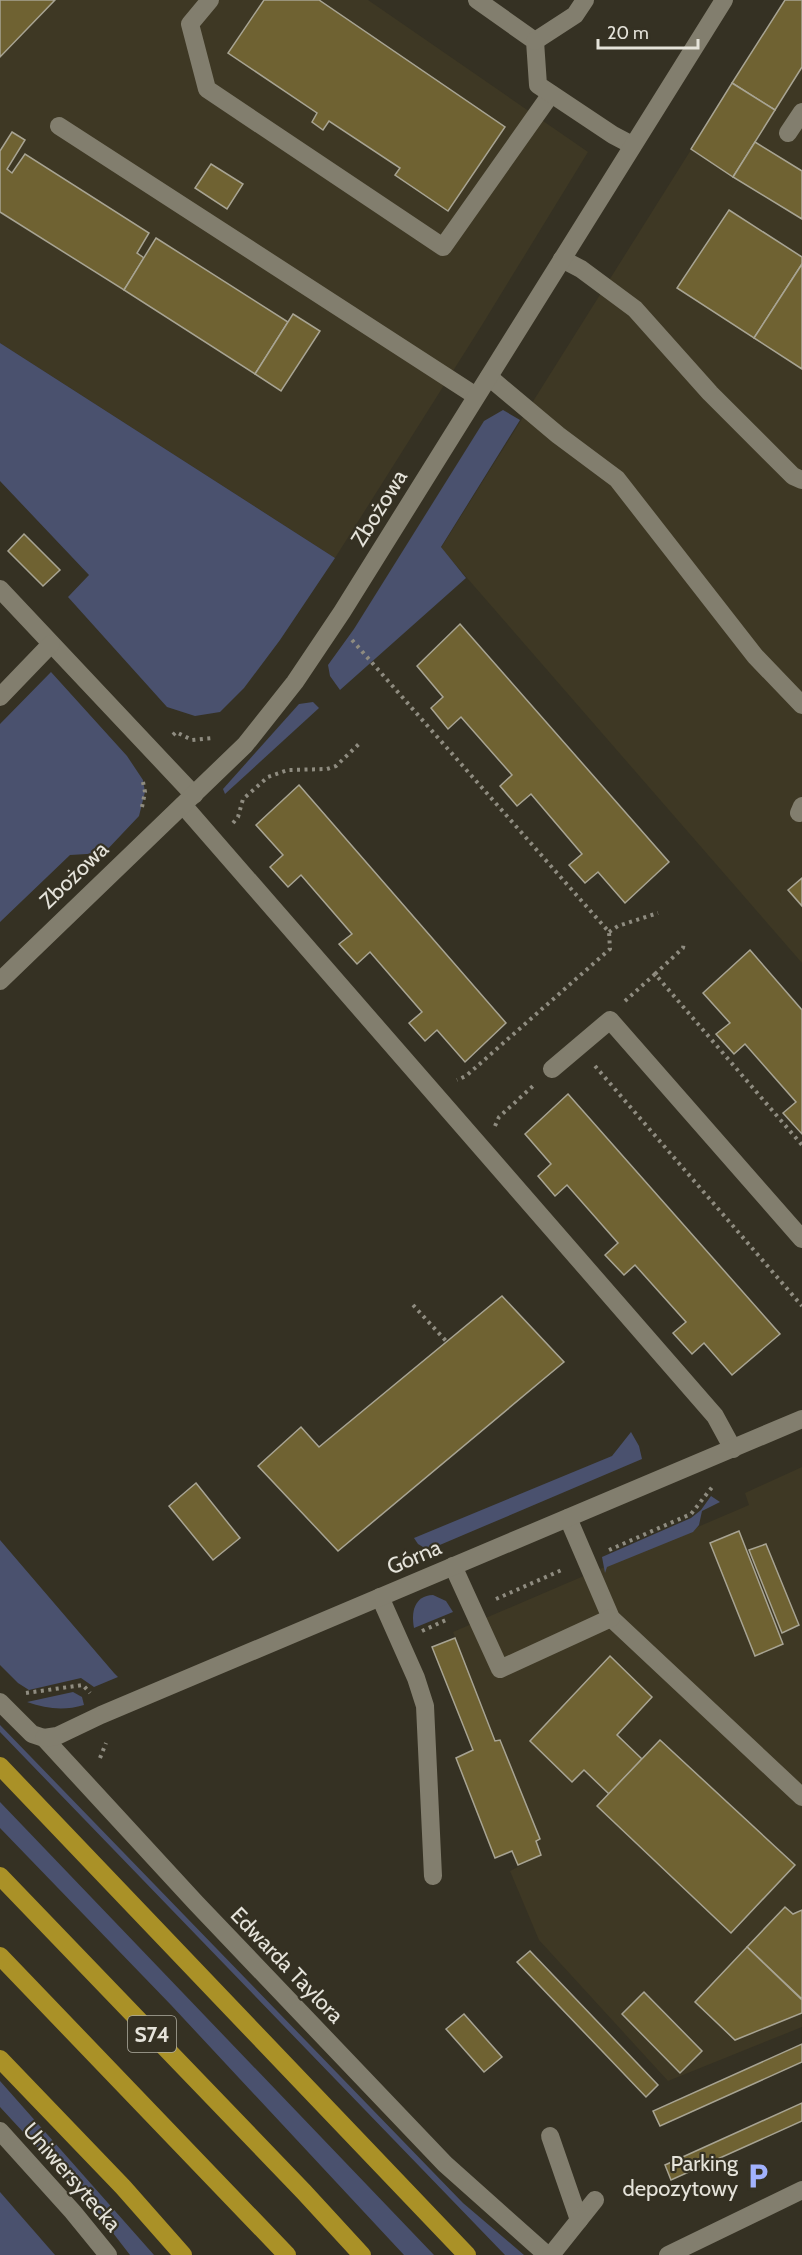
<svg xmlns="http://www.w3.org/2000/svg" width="802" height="2255" font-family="Cabin,sans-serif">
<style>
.built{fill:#3e3824}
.green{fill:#4a516e}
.building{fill:#6f6232;stroke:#a8a493;stroke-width:1.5}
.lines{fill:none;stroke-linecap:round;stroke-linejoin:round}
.path{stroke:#8f8c80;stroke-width:4;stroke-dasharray:3 4.5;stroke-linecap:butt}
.minor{stroke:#827e6e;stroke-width:18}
.highway{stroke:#aa9127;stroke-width:18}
.labels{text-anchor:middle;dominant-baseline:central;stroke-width:4.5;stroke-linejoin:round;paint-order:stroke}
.shield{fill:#353123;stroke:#b0aea3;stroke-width:1.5}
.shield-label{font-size:21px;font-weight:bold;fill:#e5e3da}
.street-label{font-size:22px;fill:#e5e3da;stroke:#353123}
.poi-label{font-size:22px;fill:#e5e3da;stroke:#353123;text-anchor:end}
</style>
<rect width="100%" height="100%" fill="#353123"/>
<!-- built -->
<g class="built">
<path d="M0,0H368L588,152L482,325L335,558L0,343Z"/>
<path d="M785,0H802V963L441,548Z"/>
<path d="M802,1467V2027L668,2081L539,1940L510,1871L541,1855L453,1632L749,1505L745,1493Z"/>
</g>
<!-- green -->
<g class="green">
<path d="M0,343L335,558L280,640L244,688L220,712L195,716L167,707L68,597L89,575L0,481Z"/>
<path d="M503,410L520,420L441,547L466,578L340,690L330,676L328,665L354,629L484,421Z"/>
<path d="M51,672L127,756L143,780L145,792L139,816L104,853L70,855L0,922V724Z"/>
<path d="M313,702L319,708L225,794L223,789L299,704Z"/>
<path d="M631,1432L639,1446L642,1459L428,1550L418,1544L414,1538L612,1456Z"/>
<path d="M711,1496L720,1502L702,1511L699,1525L693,1532L607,1567L605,1573L602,1557L691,1518L701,1510Z"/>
<path d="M0,1540L114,1673L118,1677L94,1687L81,1678L29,1690L18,1683L0,1665Z"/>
<path d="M433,1595L446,1601L453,1612L414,1628C411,1612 414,1596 433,1595Z"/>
<path d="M73,1692L82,1697L84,1705C64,1711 47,1709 27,1702Z"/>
<path d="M0,1725L463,2203L524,2255H505L0,1732Z"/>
<path d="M0,1802L434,2255H404L171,2005L0,1828Z"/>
<path d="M0,2081L154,2255H130L96,2211L0,2107Z"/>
<path d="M0,2192L55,2255H0Z"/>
</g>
<!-- building -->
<g class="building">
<path d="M0,0H55L0,57Z"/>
<path d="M264,0H319L505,127L448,211L395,175L400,168L329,121L323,130L312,122L317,113L228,53Z"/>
<path d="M785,0H802V67L775,110L732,83Z"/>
<path d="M732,83L775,110L733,177L691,149Z"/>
<path d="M12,132L25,140L7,169L12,173L25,154L149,233L137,253L144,258L124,290L0,212V151Z"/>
<path d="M755,142L802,171V219L733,177Z"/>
<path d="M211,164L243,184L227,209L195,188Z"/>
<path d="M729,210L802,257V264L754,338L677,288Z"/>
<path d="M156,238L288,322L255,374L124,290Z"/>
<path d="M802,264V369L754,338Z"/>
<path d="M293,314L320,331L281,391L255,374Z"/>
<path d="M24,534L60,570L43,586L8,551Z"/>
<path d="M460,624L669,862L625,903L598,872L585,883L569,865L582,854L531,794L517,806L500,786L512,775L461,717L448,729L431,708L443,697L417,666Z"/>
<path d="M299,785L506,1023L465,1062L437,1030L425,1041L409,1023L422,1012L370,952L357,964L339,944L352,934L301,875L288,887L270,867L283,855L256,825Z"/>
<path d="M802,878V906L788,890Z"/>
<path d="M750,950L802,1010V1134L783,1113L796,1102L745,1044L734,1054L716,1034L730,1023L703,993Z"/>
<path d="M568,1094L780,1334L732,1375L704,1343L692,1354L673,1333L686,1322L635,1265L624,1275L605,1255L618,1243L567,1185L555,1196L538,1176L551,1164L525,1134Z"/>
<path d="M502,1296L564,1362L338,1551L258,1466L301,1427L319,1447Z"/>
<path d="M196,1483L240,1538L213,1560L169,1506Z"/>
<path d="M739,1531L783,1644L755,1656L710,1543Z"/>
<path d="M766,1544L799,1625L782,1633L749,1550Z"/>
<path d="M455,1638L495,1741L500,1740L540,1839L536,1841L541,1855L518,1865L512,1851L495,1858L456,1758L473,1750L432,1647Z"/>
<path d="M610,1656L652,1697L617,1735L642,1759L609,1794L584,1770L572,1782L530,1741Z"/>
<path d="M660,1740L795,1865L731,1933L597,1806Z"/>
<path d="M785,1907L793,1914L802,1910V1999L747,1947Z"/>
<path d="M747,1947L802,2000V2013L735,2040L695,2002Z"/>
<path d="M530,1951L658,2085L646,2097L517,1962Z"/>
<path d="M644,1992L702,2051L680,2073L622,2014Z"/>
<path d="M464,2014L502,2057L484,2072L446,2029Z"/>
<path d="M802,2044V2062L660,2126L653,2111Z"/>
<path d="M802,2103V2121L671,2180L665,2165Z"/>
</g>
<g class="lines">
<!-- path -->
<g class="path">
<path d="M352,640L609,932L610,949L466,1076L457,1080"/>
<path d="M173,735L176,732L192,740L213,738"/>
<path d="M142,807L145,792L143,782"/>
<path d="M233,823L238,817L243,799L268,777L288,770L327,769L336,766L361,742"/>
<path d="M609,932L618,926L658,913"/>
<path d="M655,974L683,948L684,942"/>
<path d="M625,1001L655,974L802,1145"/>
<path d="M595,1066L802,1306"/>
<path d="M495,1126L499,1117L533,1086"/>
<path d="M413,1305L447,1342"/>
<path d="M609,1550L691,1514L713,1486"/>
<path d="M496,1599L564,1569"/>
<path d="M422,1631L448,1619"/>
<path d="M26,1693L83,1685L90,1693"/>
<path d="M100,1758L106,1743"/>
</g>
<!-- minor -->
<g class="minor">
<path d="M210,0L190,24L207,89L443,247L551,94"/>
<path d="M477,0L535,41L538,85L613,135L632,145"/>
<path d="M535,41L575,15L585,0"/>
<path d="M59,126L476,396"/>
<path d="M788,133L802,112"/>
<path d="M562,259L581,269L635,309L710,393L793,476L802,480"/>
<path d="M489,377L558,435L617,479L755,656L802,705"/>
<path d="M0,589L194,795"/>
<path d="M0,697L51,644"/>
<path d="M183,805L715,1416L733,1449"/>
<path d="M799,813L802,806"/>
<path d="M0,981L245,745L295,682L342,612L724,0"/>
<path d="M552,1069L610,1020L802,1239"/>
<path d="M568,1518L611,1618L802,1797"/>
<path d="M453,1566L500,1669L611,1618"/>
<path d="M380,1597L416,1678L425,1706L433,1876"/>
<path d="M0,1702L32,1734L44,1738L196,1903L445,2164L547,2255"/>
<path d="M44,1738L57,1736L101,1715L802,1419"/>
<path d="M0,2131L73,2212L108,2255"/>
<path d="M550,2136L579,2220"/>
<path d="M551,2255L595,2200"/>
<path d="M668,2255L802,2190"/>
</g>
<!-- highway -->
<g class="highway">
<path d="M0,1766L467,2255"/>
<path d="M0,1876L304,2192L362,2255"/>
<path d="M0,1956L287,2255"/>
<path d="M0,2059L123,2187L183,2255"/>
</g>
</g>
<!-- icons -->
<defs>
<symbol id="parking-bare" viewBox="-9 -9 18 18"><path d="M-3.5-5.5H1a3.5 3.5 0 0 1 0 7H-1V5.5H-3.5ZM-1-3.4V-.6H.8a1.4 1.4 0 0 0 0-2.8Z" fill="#a2b2fd" stroke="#353123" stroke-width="2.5" paint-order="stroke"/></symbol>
</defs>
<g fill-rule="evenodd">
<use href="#parking-bare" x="739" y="2157" width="38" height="38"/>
</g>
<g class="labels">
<!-- shield labels -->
<rect class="shield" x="128" y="2016" width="48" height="36" rx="4.5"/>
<g class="shield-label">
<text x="152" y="2034">S74</text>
</g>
<!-- street labels -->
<g class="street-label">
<text transform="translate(379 508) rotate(-58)">Zbożowa</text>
<text transform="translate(74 875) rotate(-44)">Zbożowa</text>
<text transform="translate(414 1557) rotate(-23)">Górna</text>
<text transform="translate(287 1965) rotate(46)">Edwarda Taylora</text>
<text transform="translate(72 2177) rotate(49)">Uniwersytecka</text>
</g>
<!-- poi labels -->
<g class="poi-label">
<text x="738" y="2163">Parking<tspan x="738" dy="25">depozytowy</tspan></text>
</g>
</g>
<!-- scale -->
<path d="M598 39v9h100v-9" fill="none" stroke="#e5e3da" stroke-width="3"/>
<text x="607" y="39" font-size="18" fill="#e5e3da" stroke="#353123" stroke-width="4.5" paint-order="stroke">20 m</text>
</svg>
